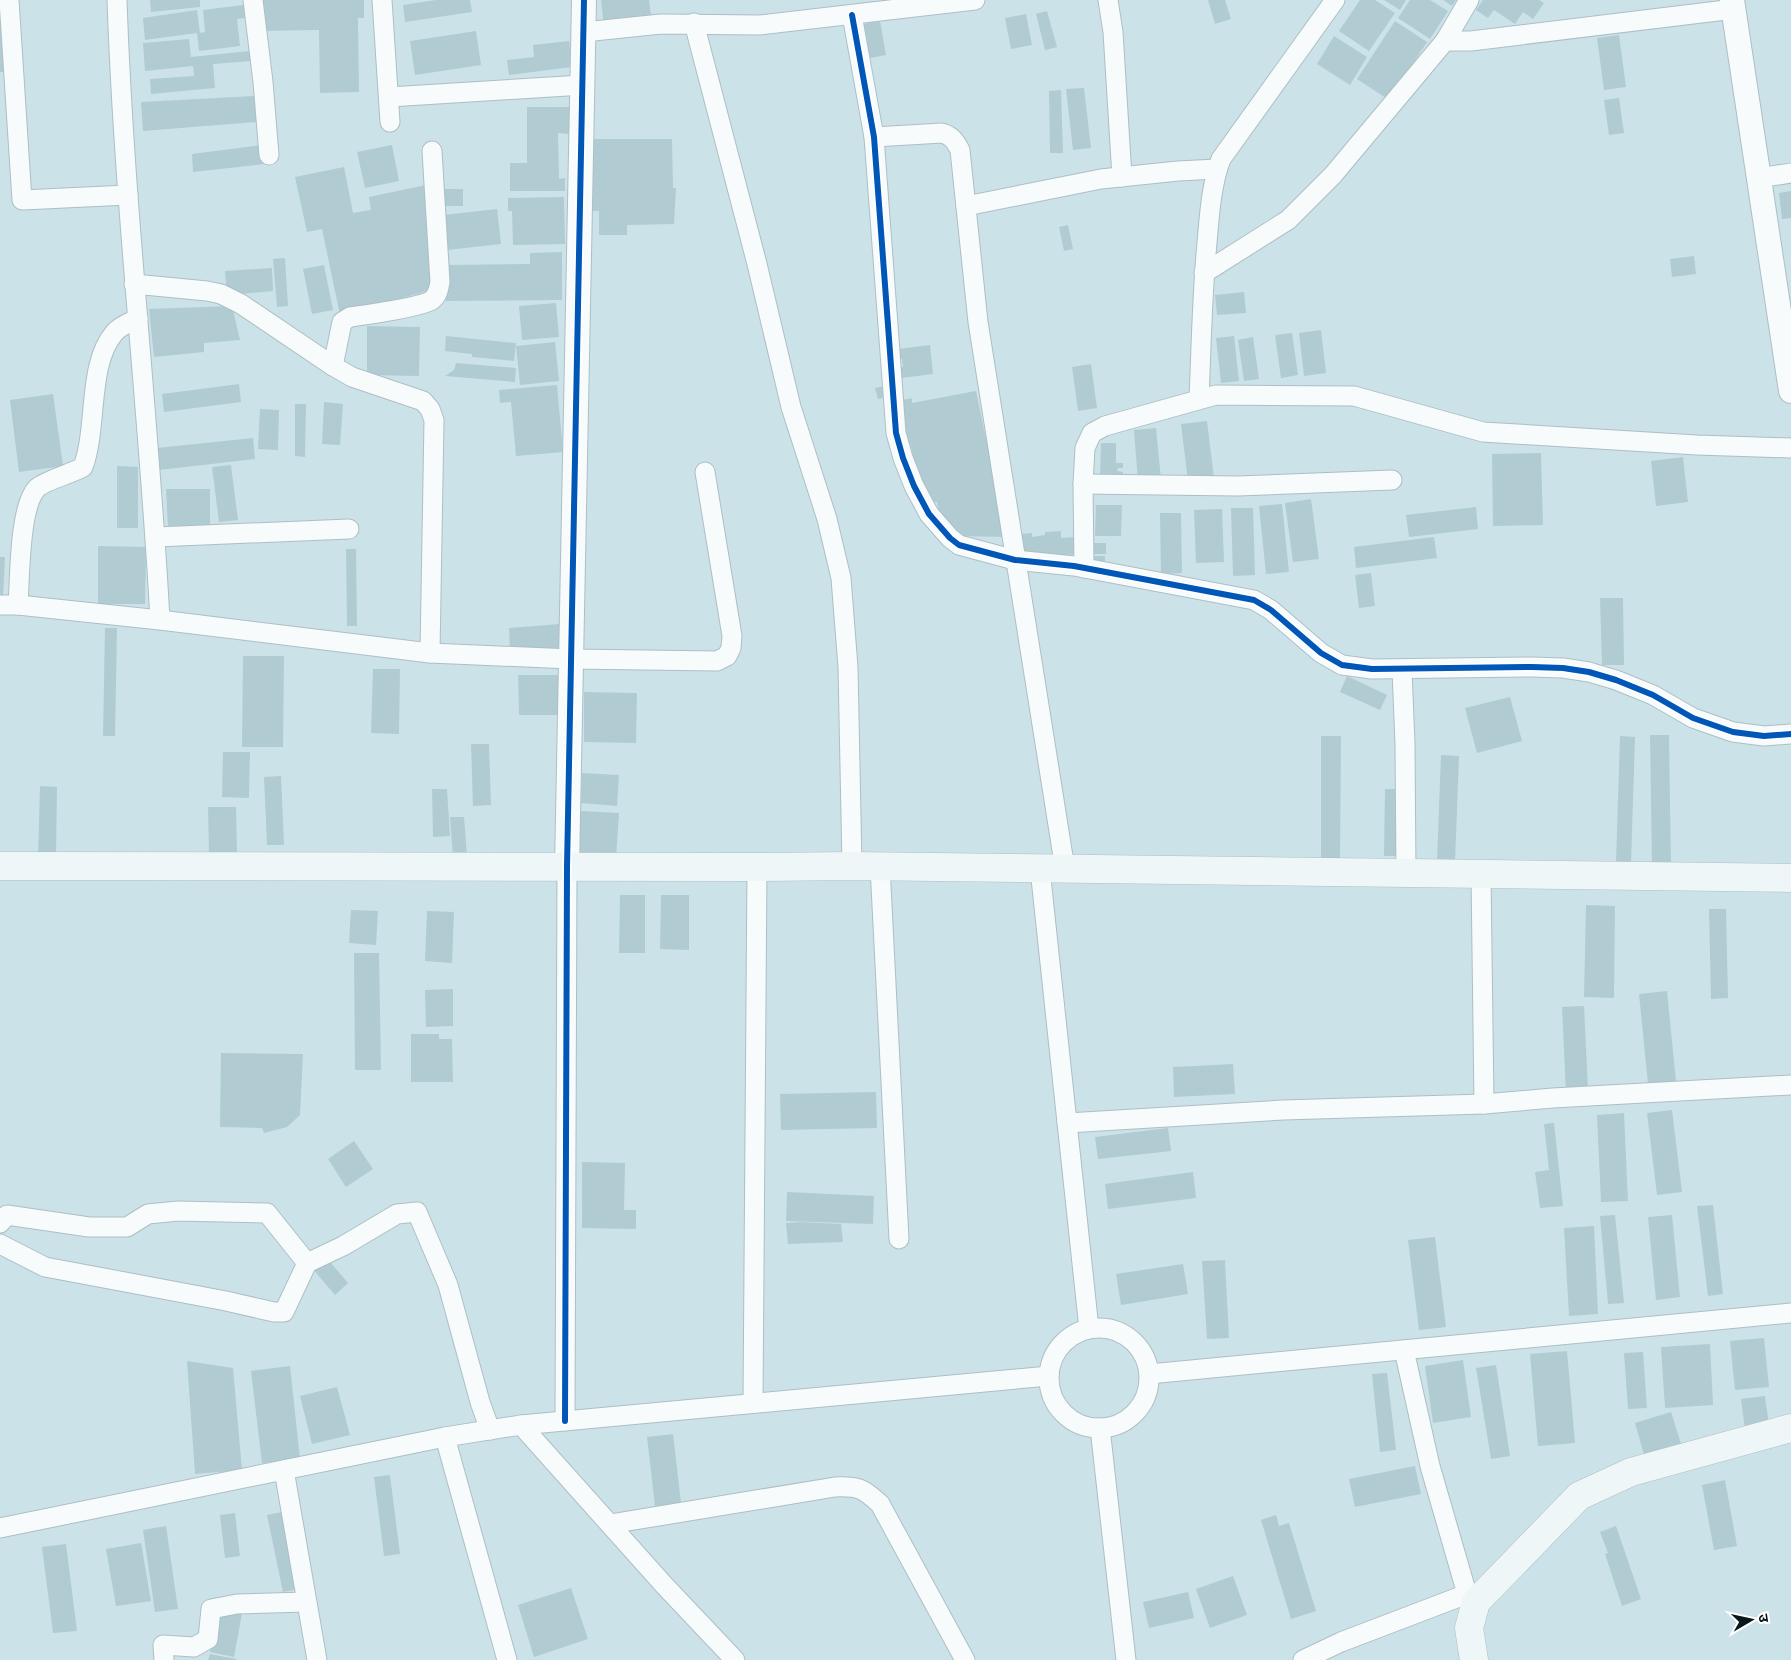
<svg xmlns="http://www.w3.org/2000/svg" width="1791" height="1660" font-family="Merriweather,'Noto Sans Devanagari',serif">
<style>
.building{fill:#b1cbd2}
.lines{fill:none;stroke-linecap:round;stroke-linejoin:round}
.minor-casing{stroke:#adbfc4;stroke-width:21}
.tertiary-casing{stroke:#adbfc4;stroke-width:26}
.secondary-casing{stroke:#adbfc4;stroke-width:29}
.minor{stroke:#f7fbfc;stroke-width:19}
.tertiary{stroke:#f7fbfc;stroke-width:24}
.secondary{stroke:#eff6f7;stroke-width:28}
.cycleway-casing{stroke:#fff;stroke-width:9}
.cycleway{stroke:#0057b8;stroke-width:6}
</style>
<rect width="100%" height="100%" fill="#cbe2e9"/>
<!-- building -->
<g class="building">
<path d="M150,0H200V7L151,12Z"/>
<path d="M256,0H364V18H358L359,92L320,93L319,30L257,31Z"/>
<path d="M436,0H470L472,12L405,22L403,5Z"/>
<path d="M601,0H649L652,23L604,28Z"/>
<path d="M1208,0H1225L1231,19L1215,24Z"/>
<path d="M1360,0H1375L1395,13L1369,51L1339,31Z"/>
<path d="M1384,0H1406L1400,10Z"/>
<path d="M1410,0H1430L1448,11L1430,39L1398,18Z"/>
<path d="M1443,0H1456L1452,6Z"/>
<path d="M1483,0H1539L1544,3L1533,19L1523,12L1515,24L1494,10L1488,18L1476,10Z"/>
<path d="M251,4L252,17L237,19L240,46L199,51L197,33L145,40L143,18L197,10L200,33L205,32L203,10Z"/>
<path d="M1047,11L1057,47L1045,50L1036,14Z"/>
<path d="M1026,14L1032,45L1011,49L1005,18Z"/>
<path d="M0,20L10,21L9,72H0Z"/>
<path d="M880,21L886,55L870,58L864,24Z"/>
<path d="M1395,21L1427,42L1389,100L1357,79Z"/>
<path d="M476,31L481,65L415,75L410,41Z"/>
<path d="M1619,35L1626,87L1604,90L1597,38Z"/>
<path d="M1334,36L1367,57L1350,85L1317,64Z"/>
<path d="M189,39L191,57L250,51L251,61L213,64L215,88L151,94L150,79L194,76L193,66L145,71L143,43Z"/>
<path d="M569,41L572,67L509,75L507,60L534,57L533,45Z"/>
<path d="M1084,88L1091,148L1073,150L1066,89Z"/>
<path d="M1061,90L1063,153H1050L1049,91Z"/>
<path d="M254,96L257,122L143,131L141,102Z"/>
<path d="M1619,98L1624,133L1609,135L1604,100Z"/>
<path d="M527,107H569V134L558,133L559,179L565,178V191H510V163H527Z"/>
<path d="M590,139H672L673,188H676L674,224L627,225V235H599V211H586Z"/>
<path d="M262,145L264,164L193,172L192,154Z"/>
<path d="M392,145L399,181L365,188L357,152Z"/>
<path d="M344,167L353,213L371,210L369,197L426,185L431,290L340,315L322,229L307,232L295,177Z"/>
<path d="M442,189H463V206H443Z"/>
<path d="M1791,191V218L1782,219L1779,193Z"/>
<path d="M564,197L565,244L513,245L512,211H508V198Z"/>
<path d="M497,209L501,244L447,250L443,215Z"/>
<path d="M1068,225L1073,249L1064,251L1059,227Z"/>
<path d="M562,252V300L446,301V265L530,264V253Z"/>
<path d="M1694,256L1696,274L1672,277L1670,259Z"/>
<path d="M285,258L288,306L277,307L273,259Z"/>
<path d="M324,265L333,310L312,314L303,269Z"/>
<path d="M272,268L273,291L227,295L225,271Z"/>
<path d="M1244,292L1246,313L1217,315L1215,295Z"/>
<path d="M556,303L559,337L522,340L519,306Z"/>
<path d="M232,306L240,340L204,343V352L154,357L149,309Z"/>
<path d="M367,326L420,327L419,376L367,375Z"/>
<path d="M1321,330L1326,373L1304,376L1299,333Z"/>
<path d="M1292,333L1298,375L1281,378L1275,335Z"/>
<path d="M446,336L516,343L514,361L472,357V354L445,351Z"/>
<path d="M1234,336L1239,381L1221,383L1216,338Z"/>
<path d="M1253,337L1259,379L1244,381L1238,340Z"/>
<path d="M555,342L559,381L520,385L516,346Z"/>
<path d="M930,345L933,374L901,378L899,367H903L902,359H898V349Z"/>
<path d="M456,363L516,368L515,382L445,376L454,370Z"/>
<path d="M1091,364L1097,408L1078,411L1072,367Z"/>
<path d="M239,384L241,402L164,412L162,394Z"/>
<path d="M557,385L563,452L516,456L511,402L500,403L499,390Z"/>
<path d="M885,386L888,397L878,399L875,388Z"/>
<path d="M976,391L992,468H995L1008,537L955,536L939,514L937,502L928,503L921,487L910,443L907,444L898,401L912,398V403Z"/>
<path d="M53,394L63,466L19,472L10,400Z"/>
<path d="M324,402L343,404L340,445L322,444Z"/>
<path d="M295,404H306L305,457L295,456Z"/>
<path d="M260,409L279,410L278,450L258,449Z"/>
<path d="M1207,421L1214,478L1188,481L1181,424Z"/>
<path d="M1156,428L1161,479L1138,481L1134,430Z"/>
<path d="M253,438L255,459L159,470L157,448Z"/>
<path d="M1101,443H1116V463H1123V468H1118L1117,471L1123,472V481L1100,480Z"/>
<path d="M1541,453L1543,525L1493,526L1492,454Z"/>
<path d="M1683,457L1688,502L1656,506L1651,461Z"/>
<path d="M231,465L238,520L219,522L212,467Z"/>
<path d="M117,466L138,467V528H117Z"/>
<path d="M166,489H210V526L168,528Z"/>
<path d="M1311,499L1319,559L1293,562L1285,503Z"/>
<path d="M1282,504L1289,572L1266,574L1259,506Z"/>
<path d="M1096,505H1122L1121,536H1095Z"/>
<path d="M1476,507L1478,529L1409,537L1406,515Z"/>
<path d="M1231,508H1253L1255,575L1233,576Z"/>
<path d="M1222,509L1224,562L1196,563L1194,510Z"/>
<path d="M1160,513H1181L1182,573L1161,574Z"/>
<path d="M1061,531V538L1076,537L1077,554L1021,559L1019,534L1032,533V537L1045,535V532Z"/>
<path d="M1434,537L1437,558L1356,568L1354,547Z"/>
<rect x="1092" y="543" width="14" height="11"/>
<path d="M98,546L146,547L145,604H98Z"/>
<path d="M346,549H356L357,626H347Z"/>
<rect x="1092" y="556" width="13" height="11"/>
<path d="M0,557H5L3,597H0Z"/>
<path d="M1371,573L1375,606L1359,608L1355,575Z"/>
<path d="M1600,598H1623L1624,665H1602Z"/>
<path d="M560,624L562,649L510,652L509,628Z"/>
<path d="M105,628H117L115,736H103Z"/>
<path d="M243,656H284L283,747H242Z"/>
<path d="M373,669H400L399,734L371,733Z"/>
<path d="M518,675H565V715H519Z"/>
<path d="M1347,676L1387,695L1380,710L1340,692Z"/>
<path d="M584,692L637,693L636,743L584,742Z"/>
<path d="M1510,697L1522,741L1477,753L1465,708Z"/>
<path d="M1650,735H1669L1671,869H1652Z"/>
<path d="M1321,736H1341L1340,859H1321Z"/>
<path d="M1620,736L1635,737L1631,863L1616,862Z"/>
<path d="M471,744H489L491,805L473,806Z"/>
<path d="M223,752H250L249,798L222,797Z"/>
<path d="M1441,755L1459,756L1455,862H1437Z"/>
<path d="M582,773L619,775L617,806L581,803Z"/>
<path d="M281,776L284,845H267L264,777Z"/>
<path d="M40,786L57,787L56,857H38Z"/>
<path d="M432,789H447L450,836L433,837Z"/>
<path d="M1385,789H1401V856H1384Z"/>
<path d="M208,807H236L237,854H209Z"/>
<path d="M581,811L619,813L616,858L578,855Z"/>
<path d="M450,817H464L467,856L453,857Z"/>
<path d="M620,895H645V953H619Z"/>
<path d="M661,895H689V950L660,949Z"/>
<path d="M1586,905L1615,906L1614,998L1584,997Z"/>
<path d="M1709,909H1726L1728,998L1711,999Z"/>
<path d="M351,910L378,911L376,945L349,943Z"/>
<path d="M427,911L454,912L452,963L425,961Z"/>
<path d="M354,953H379L381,1070H355Z"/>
<path d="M453,989V1026L426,1027L425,990Z"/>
<path d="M1667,991L1676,1081L1648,1084L1639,994Z"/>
<path d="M1584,1006L1588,1091L1566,1092L1562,1007Z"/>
<path d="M411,1034H439V1039H452L453,1082H411Z"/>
<path d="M221,1053L303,1054L300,1115L287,1127L264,1133L262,1128L220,1127Z"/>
<path d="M1233,1064L1235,1094L1174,1097L1173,1067Z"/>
<path d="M876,1092L877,1128L781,1130L780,1094Z"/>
<path d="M1672,1110L1682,1192L1657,1195L1647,1113Z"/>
<path d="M1624,1113L1628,1201L1601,1202L1597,1115Z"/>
<path d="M1554,1123L1563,1206L1540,1208L1535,1172L1549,1170L1544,1124Z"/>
<path d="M1168,1128L1171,1151L1098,1159L1095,1137Z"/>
<path d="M354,1141L373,1169L346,1187L328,1159Z"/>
<path d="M582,1162L625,1163L624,1210H636V1229L582,1228Z"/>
<path d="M1193,1172L1196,1198L1108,1209L1105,1184Z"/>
<path d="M787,1192L874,1196L873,1224L786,1221Z"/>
<path d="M1713,1205L1723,1294L1708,1296L1697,1206Z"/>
<path d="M1615,1215L1624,1303L1608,1304L1600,1216Z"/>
<path d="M1672,1215L1680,1297L1656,1300L1648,1217Z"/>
<path d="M801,1222L841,1224L843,1242L788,1244L786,1223Z"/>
<path d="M1594,1226L1598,1314L1569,1316L1564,1228Z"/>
<path d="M1435,1237L1446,1327L1419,1330L1408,1240Z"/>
<path d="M325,1256L348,1283L335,1295L311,1267Z"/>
<path d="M1225,1260L1229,1338L1207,1339L1202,1261Z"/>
<path d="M1183,1264L1188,1294L1121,1305L1116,1274Z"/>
<path d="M1764,1338L1769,1387L1735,1390L1730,1341Z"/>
<path d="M1710,1344L1713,1405L1665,1408L1661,1347Z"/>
<path d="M1567,1351L1575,1443L1538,1446L1530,1354Z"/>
<path d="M1643,1352L1647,1408L1628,1409L1624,1353Z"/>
<path d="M1463,1360L1471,1417L1433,1423L1425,1366Z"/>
<path d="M187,1361L233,1368L242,1470L195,1474Z"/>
<path d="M1496,1365L1510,1456L1491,1459L1476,1368Z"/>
<path d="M290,1366L300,1459L262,1463L251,1371Z"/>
<path d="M1387,1373L1396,1450L1380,1452L1372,1374Z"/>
<path d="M337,1387L350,1435L312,1444L300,1396Z"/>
<path d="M1765,1396L1769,1425L1745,1429L1741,1399Z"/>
<path d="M1671,1412L1684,1453L1647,1465L1635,1423Z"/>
<path d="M673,1434L681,1503L655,1506L647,1437Z"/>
<path d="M1415,1466L1421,1494L1355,1507L1349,1479Z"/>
<path d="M390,1475L400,1554L384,1556L374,1477Z"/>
<path d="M1725,1480L1737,1546L1714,1550L1702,1485Z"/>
<path d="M282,1512L298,1589L283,1592L267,1515Z"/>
<path d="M235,1513L240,1556L225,1558L220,1515Z"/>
<path d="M1276,1515L1279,1526L1289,1523L1316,1611L1291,1619L1261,1520Z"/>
<path d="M166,1526L178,1609L155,1612L143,1530Z"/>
<path d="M1616,1526L1641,1599L1622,1606L1605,1554L1608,1553L1600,1532Z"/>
<path d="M141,1543L151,1601L116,1606L106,1549Z"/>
<path d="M66,1544L77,1631L53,1633L42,1547Z"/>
<path d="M1233,1576L1247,1615L1210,1628L1196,1589Z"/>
<path d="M571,1588L588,1639L534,1657L518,1605Z"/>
<path d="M1188,1592L1194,1618L1149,1628L1143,1602Z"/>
<path d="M219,1603L243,1608L234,1657L210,1652Z"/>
<path d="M210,1654L236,1659V1660H208Z"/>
</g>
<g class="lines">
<defs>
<g id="minor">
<path d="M9,0L22,200L128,195"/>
<path d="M117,0C124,207 149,413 160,620"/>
<path d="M253,0L263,82L269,155"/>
<path d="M382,0L390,122"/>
<path d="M1108,0L1113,32L1122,177"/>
<path d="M852,15L874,137L896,433L903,458L914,486L929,514L950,538L959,545L1015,560L1074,566L1254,600L1271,610L1321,653L1342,665L1372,669L1532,667L1563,668L1589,672L1616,680L1653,695L1693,718L1733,732L1764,736L1791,734"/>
<path d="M694,23L757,264L791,407L827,519L841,578L848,667L852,866"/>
<path d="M584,32L661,24L760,25L975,0"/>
<path d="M1445,41H1471L1734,9"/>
<path d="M389,97L583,85"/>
<path d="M874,137L942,133C952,136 955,141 960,150L978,322L1065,869"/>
<path d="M1759,178L1791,173"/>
<path d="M966,206L1101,179L1178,171L1217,169"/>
<path d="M1204,273L1288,220L1333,175L1445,41L1469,0"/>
<path d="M134,284L207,291L221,294L241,304L333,366L352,377L423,401L430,409L434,420L430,653"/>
<path d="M333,366L342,322L350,317C366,315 421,307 432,300C438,295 439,288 440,282L432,151"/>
<path d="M1199,399C1201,351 1202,302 1206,254C1209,223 1210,188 1221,159L1335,0"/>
<path d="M1083,484L1238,486L1392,480"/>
<path d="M156,537L349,529"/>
<path d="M1084,568L1083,484L1085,448L1092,433L1105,426L1216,395L1354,396L1483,432L1697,445L1791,448"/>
<path d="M0,605H18L160,620L430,653L571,659L717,661L727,656L731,648L732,636L705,472"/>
<path d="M18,605C20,578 19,507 37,488C44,481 73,473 83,467C98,427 87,363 115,332C120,326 131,322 138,318"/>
<path d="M1402,670L1405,744L1406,873"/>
<path d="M880,866L899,1239"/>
<path d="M1040,869L1089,1329"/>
<path d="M1481,874L1484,1104"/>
<path d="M1067,1123L1283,1110L1484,1104L1553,1098L1791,1085"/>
<path d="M0,1223L7,1215L89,1227H127L148,1214L178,1211L267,1213L307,1263"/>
<path d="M0,1244L45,1267L226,1301L274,1312H284L307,1263L343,1246L397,1214L417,1212L448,1285L480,1402L490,1430"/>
<circle cx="1099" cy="1378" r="50"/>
<path d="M1404,1350L1430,1466L1467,1594L1476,1602"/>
<path d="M1149,1374L1791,1313"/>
<path d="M753,1402L757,867"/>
<path d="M565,1421L567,867"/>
<path d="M521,1425L664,1585L735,1660"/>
<path d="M1100,1428L1126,1660"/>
<path d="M445,1437L507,1660"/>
<path d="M284,1470L317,1660"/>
<path d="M610,1524L835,1487C858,1486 863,1488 880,1504L965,1660"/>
<path d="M0,1528L445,1437L521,1425L1049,1376"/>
<path d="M164,1660L163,1645L194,1647L208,1639L211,1609L237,1604L306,1602"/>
<path d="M1303,1660L1341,1642L1467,1594"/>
</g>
<g id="tertiary">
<path d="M1732,0L1791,391"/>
<path d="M567,867L584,0"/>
</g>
<g id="secondary">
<path d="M0,866L757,867L852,866L1791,878"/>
<path d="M1474,1660L1469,1628L1476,1602L1579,1496L1631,1472L1791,1428"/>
</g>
</defs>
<!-- minor casing -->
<use href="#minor" class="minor-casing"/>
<!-- tertiary casing -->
<use href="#tertiary" class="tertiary-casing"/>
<!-- secondary casing -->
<use href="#secondary" class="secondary-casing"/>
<!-- minor -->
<use href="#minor" class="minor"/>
<!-- tertiary -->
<use href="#tertiary" class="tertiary"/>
<!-- secondary -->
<use href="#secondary" class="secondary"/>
<defs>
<g id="cycleway">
<path d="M852,15L874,137L896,433L903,458L914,486L929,514L950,538L959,545L1015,560L1074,566L1254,600L1271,610L1321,653L1342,665L1372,669L1532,667L1563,668L1589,672L1616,680L1653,695L1693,718L1733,732L1764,736L1791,734"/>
<path d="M565,1421L567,867L584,0"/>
</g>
</defs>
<!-- cycleway casing -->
<use href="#cycleway" class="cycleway-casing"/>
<!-- cycleway -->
<use href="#cycleway" class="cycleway"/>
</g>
<!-- north arrow -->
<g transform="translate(1751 1620) rotate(81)" stroke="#ffffff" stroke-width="4" paint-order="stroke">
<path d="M0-4L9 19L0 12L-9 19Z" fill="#07181c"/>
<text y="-8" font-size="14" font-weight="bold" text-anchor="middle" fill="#07181c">उ</text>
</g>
</svg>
